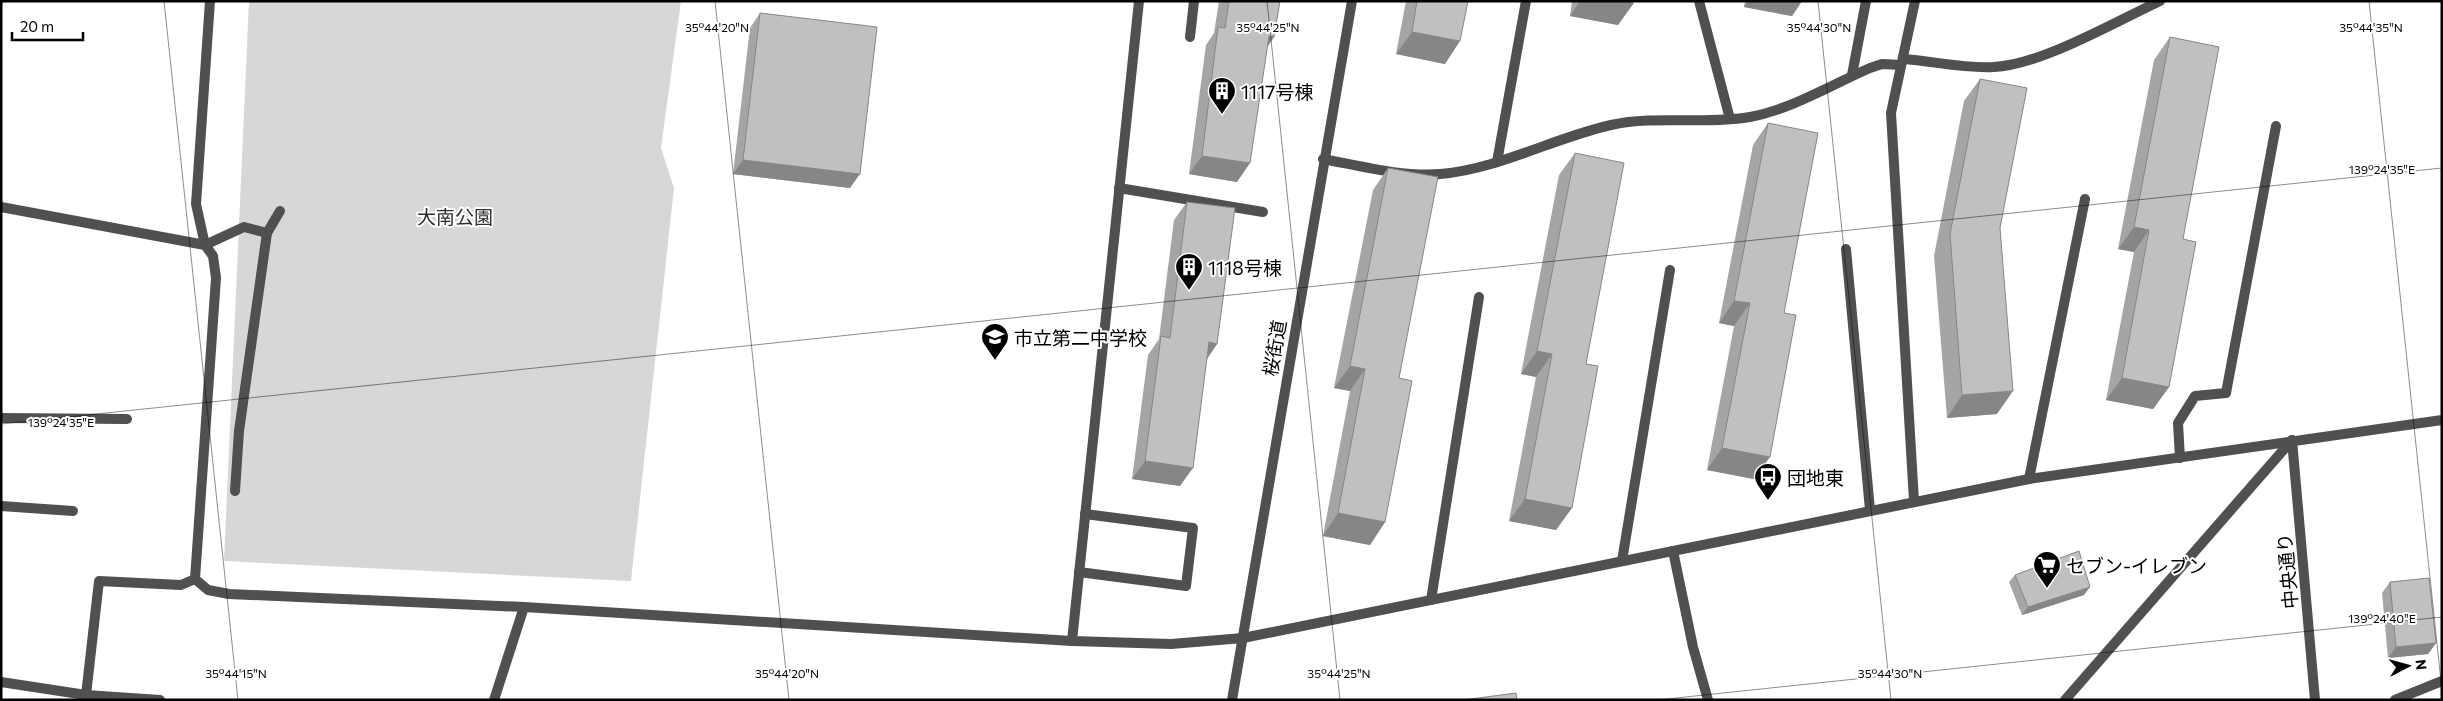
<svg xmlns="http://www.w3.org/2000/svg" width="2443" height="701" font-family="Commissioner,'Noto Sans JP',sans-serif">
<style>
.green{fill:#d7d7d7}
.lines{fill:none;stroke-linecap:round;stroke-linejoin:round}
.service{stroke:#505050;stroke-width:10}
.minor{stroke:#505050;stroke-width:10}
.tertiary{stroke:#505050;stroke-width:10}
.wall{fill:#a5a5a5}
.shaded-wall{fill:#868686}
.building{fill:#c0c0c0;stroke:#868686}
.ticks{fill:none;stroke:#000;stroke-width:1;stroke-opacity:0.45}
.labels{text-anchor:middle;dominant-baseline:central;stroke-width:4;stroke-linejoin:round;paint-order:stroke}
.poi-label{font-size:19px;fill:#000;stroke:#fff;text-anchor:start}
.park-label{font-size:19px;fill:#2e2e2e;stroke:#fff}
.street-label{font-size:19px;fill:#000;stroke:#fff}
.ticks-label{font-size:12px;text-anchor:middle;fill:#000;stroke:#fff;stroke-width:4;stroke-linejoin:round;paint-order:stroke}
</style>
<rect width="100%" height="100%" fill="#fff"/>
<!-- green -->
<path class="green" d="M249,1H681L661,148L674,188L631,581L224,561Z"/>
<g class="lines">
<!-- service -->
<g class="service">
<path d="M1699,1L1730,119"/>
<path d="M1190,37L1194,1"/>
<path d="M1903,59C1933,61 1964,69 1994,67C2041,65 2115,22 2160,1"/>
<path d="M1852,75L1866,1"/>
<path d="M1323,159C1361,166 1401,177 1440,174C1499,169 1553,138 1611,125C1657,115 1704,125 1750,117C1792,109 1831,85 1870,68L1882,64L1901,65"/>
<path d="M1497,162L1526,1"/>
<path d="M1119,188L1263,212"/>
<path d="M205,245L244,227L267,233"/>
<path d="M1846,249L1870,510"/>
<path d="M1,418L127,419"/>
<path d="M2180,458L2178,423L2195,396L2226,393L2276,126"/>
<path d="M2029,479L2085,199"/>
<path d="M235,491L239,431L267,233L280,211"/>
<path d="M1,506L73,511"/>
<path d="M1622,561L1670,270"/>
<path d="M1079,572L1186,586L1193,528L1085,514"/>
<path d="M1431,600L1479,297"/>
<path d="M1072,641L1139,1"/>
<path d="M86,695L99,581L181,585L195,579"/>
</g>
<!-- minor -->
<g class="minor">
<path d="M205,245L196,204L210,1"/>
<path d="M1914,501L1891,113L1915,1"/>
<path d="M1673,551L1693,647L1708,700"/>
<path d="M1,682L86,695L160,700"/>
<path d="M494,700L524,607"/>
<path d="M2065,700L2292,440"/>
</g>
<!-- tertiary -->
<g class="tertiary">
<path d="M1,207L205,245L213,256L216,278L195,579L208,590L229,594L524,607L1072,641L1171,644L1243,638L2029,479L2442,420"/>
<path d="M2292,440L2315,700"/>
<path d="M1232,700L1352,1"/>
<path d="M2395,700L2442,681"/>
</g>
</g>
<!-- wall -->
<g class="wall">
<path d="M1219,1H1280L1274,37L1267,47L1237,182L1189,174L1206,45L1214,33Z"/>
<path d="M1406,1H1468L1445,64L1396,54Z"/>
<path d="M1572,1H1634L1618,25L1570,16Z"/>
<path d="M1745,1H1802L1792,16L1744,7Z"/>
<path d="M760,13L850,188L733,174L750,28Z"/>
<path d="M2170,37L2183,239L2169,387L2153,409L2106,400L2134,252L2118,249L2154,60Z"/>
<path d="M1980,79L2000,228L1997,414L1947,418L1934,256L1964,101Z"/>
<path d="M1768,123L1784,313L1754,479L1707,470L1734,326L1719,323L1753,145Z"/>
<path d="M1575,153L1586,364L1556,530L1509,521L1536,377L1521,374L1559,175Z"/>
<path d="M1388,168L1385,522L1370,545L1323,536L1350,391L1334,388L1373,190Z"/>
<path d="M1187,202L1217,344L1207,359L1180,486L1132,479L1148,355L1159,339L1174,220Z"/>
<path d="M2015,575L2084,595L2022,615L2009,582Z"/>
<path d="M2390,582L2436,643L2428,654L2388,658L2382,593Z"/>
</g>
<!-- shaded-wall -->
<g class="shaded-wall">
<path d="M1580,1H1625L1634,3L1618,25L1570,16Z"/>
<path d="M1748,1H1802L1792,16L1744,7Z"/>
<path d="M1412,32L1460,41L1445,64L1396,54Z"/>
<path d="M1269,36L1274,37L1261,56Z"/>
<path d="M1202,156L1250,163L1237,182L1189,174Z"/>
<path d="M743,160L860,174L850,188L733,174Z"/>
<path d="M2134,227L2149,230L2134,252L2118,249Z"/>
<path d="M1734,301L1750,303L1734,326L1719,323Z"/>
<path d="M1209,342L1217,344L1204,363Z"/>
<path d="M1537,351L1552,354L1536,377L1521,374Z"/>
<path d="M1350,366L1365,369L1350,391L1334,388Z"/>
<path d="M2122,378L2169,387L2153,409L2106,400Z"/>
<path d="M2013,391L1997,414L1947,418L1962,395Z"/>
<path d="M1722,448L1770,457L1754,479L1707,470Z"/>
<path d="M1145,461L1193,468L1180,486L1132,479Z"/>
<path d="M1525,499L1572,508L1556,530L1509,521Z"/>
<path d="M1338,513L1385,522L1370,545L1323,536Z"/>
<path d="M2090,587L2084,595L2022,615L2028,607Z"/>
<path d="M2436,643L2428,654L2388,658L2396,647Z"/>
</g>
<!-- building -->
<g class="building">
<path d="M1229,1H1280L1274,37L1269,36L1250,163L1202,156L1218,27L1225,28Z"/>
<path d="M1417,1H1468L1460,41L1412,32Z"/>
<path d="M760,13L877,27L860,174L743,160Z"/>
<path d="M2170,37L2219,47L2183,239L2196,242L2169,387L2122,378L2149,230L2134,227Z"/>
<path d="M1980,79L2027,88L2000,228L2013,391L1962,395L1950,234Z"/>
<path d="M1768,123L1818,133L1784,313L1796,315L1770,457L1722,448L1750,303L1734,301Z"/>
<path d="M1575,153L1624,163L1586,364L1598,366L1572,508L1525,499L1552,354L1537,351Z"/>
<path d="M1388,168L1438,177L1399,378L1412,381L1385,522L1338,513L1365,369L1350,366Z"/>
<path d="M1187,202L1235,208L1217,344L1209,342L1193,468L1145,461L1161,336L1170,338Z"/>
<path d="M2079,551L2090,587L2028,607L2015,575Z"/>
<path d="M2429,578L2436,643L2396,647L2390,582Z"/>
<path d="M1516,693L1517,700H1463Z"/>
</g>
<!-- ticks -->
<path class="ticks" d="M164,1L238,700M715,1L789,700M1267,1L1340,700M1818,1L1891,700M2369,1L2442,691M1,424L2442,168M1657,700L2442,617"/>
<!-- icons -->
<defs>
<symbol id="building-pin" viewBox="-11 -11 22 30"><path d="M0 17L-7.5 6A9.5 9.5 0 1 1 7.5 6Z" fill="#000" stroke="#fff"/><path d="M-4-6H4V6H1V3H-1V6H-4ZM-2.5-4.3h1.7v1.8h-1.7ZM.8-4.3h1.7v1.8H.8ZM-2.5-1h1.7V.8h-1.7ZM.8-1h1.7V.8H.8Z" fill="#fff"/></symbol>
<symbol id="school-pin" viewBox="-11 -11 22 30"><path d="M0 17L-7.5 6A9.5 9.5 0 1 1 7.5 6Z" fill="#000" stroke="#fff"/><path d="M0-5L7-2L0 1L-7-2ZM-4 1L0 2.5L4 1V4Q0 6-4 4Z" fill="#fff"/></symbol>
<symbol id="bus-pin" viewBox="-11 -11 22 30"><path d="M0 17L-7.5 6A9.5 9.5 0 1 1 7.5 6Z" fill="#000" stroke="#fff"/><path d="M-5-6H5V4H4V6H2V4H-2V6H-4V4H-5ZM-3.5-4V0h7V-4ZM-3.5 1.2v1.5H-2V1.2ZM2 1.2v1.5H3.5V1.2Z" fill="#fff"/></symbol>
<symbol id="supermarket-pin" viewBox="-11 -11 22 30"><path d="M0 17L-7.5 6A9.5 9.5 0 1 1 7.5 6Z" fill="#000" stroke="#fff"/><path d="M-6-5.5h2.5l.6 2H6L4.5 2H-2.5L-4.4-4H-6ZM-1.5 3.2a1.3 1.3 0 1 0 .1 0ZM3 3.2a1.3 1.3 0 1 0 .1 0Z" fill="#fff"/></symbol>
</defs>
<g fill-rule="evenodd">
<use href="#building-pin" x="1206" y="75" width="32" height="43"/>
<use href="#building-pin" x="1173" y="251" width="32" height="43"/>
<use href="#school-pin" x="979" y="321" width="32" height="43"/>
<use href="#bus-pin" x="1752" y="461" width="32" height="43"/>
<use href="#supermarket-pin" x="2031" y="549" width="32" height="43"/>
</g>
<g class="labels">
<!-- poi labels -->
<g class="poi-label">
<text x="1241" y="91">1117号棟</text>
<text x="1208" y="267">1118号棟</text>
<text x="1014" y="337">市立第二中学校</text>
<text x="1787" y="477">団地東</text>
<text x="2066" y="565">セブン-イレブン</text>
</g>
<!-- park labels -->
<g class="park-label">
<text x="455" y="216">大南公園</text>
</g>
<!-- street labels -->
<g class="street-label">
<text transform="translate(1274 348) rotate(-80)">桜街道</text>
<text transform="translate(2287 571) rotate(-95)">中央通り</text>
</g>
</g>
<g class="ticks-label">
<text x="717" y="32">35°44'20"N</text>
<text x="1268" y="32">35°44'25"N</text>
<text x="1819" y="32">35°44'30"N</text>
<text x="2371" y="32">35°44'35"N</text>
<text x="2382" y="174">139°24'35"E</text>
<text x="61" y="427">139°24'35"E</text>
<text x="2382" y="623">139°24'40"E</text>
<text x="236" y="678">35°44'15"N</text>
<text x="787" y="678">35°44'20"N</text>
<text x="1339" y="678">35°44'25"N</text>
<text x="1890" y="678">35°44'30"N</text>
</g>
<!-- border -->
<rect width="2443" height="701" fill="none" stroke="#000000" stroke-width="5"/>
<!-- north arrow -->
<g transform="translate(2408 666) rotate(84)" stroke="#ffffff" stroke-width="4" paint-order="stroke">
<path d="M0-4L9 19L0 12L-9 19Z" fill="#000000"/>
<text y="-8" font-size="14" font-weight="bold" text-anchor="middle" fill="#000000">N</text>
</g>
<!-- scale -->
<path d="M12 32v8h71v-8" fill="none" stroke="#000000" stroke-width="2.5"/>
<text x="20" y="32" font-size="15" fill="#000000" stroke="#ffffff" stroke-width="4" paint-order="stroke">20 m</text>
</svg>
